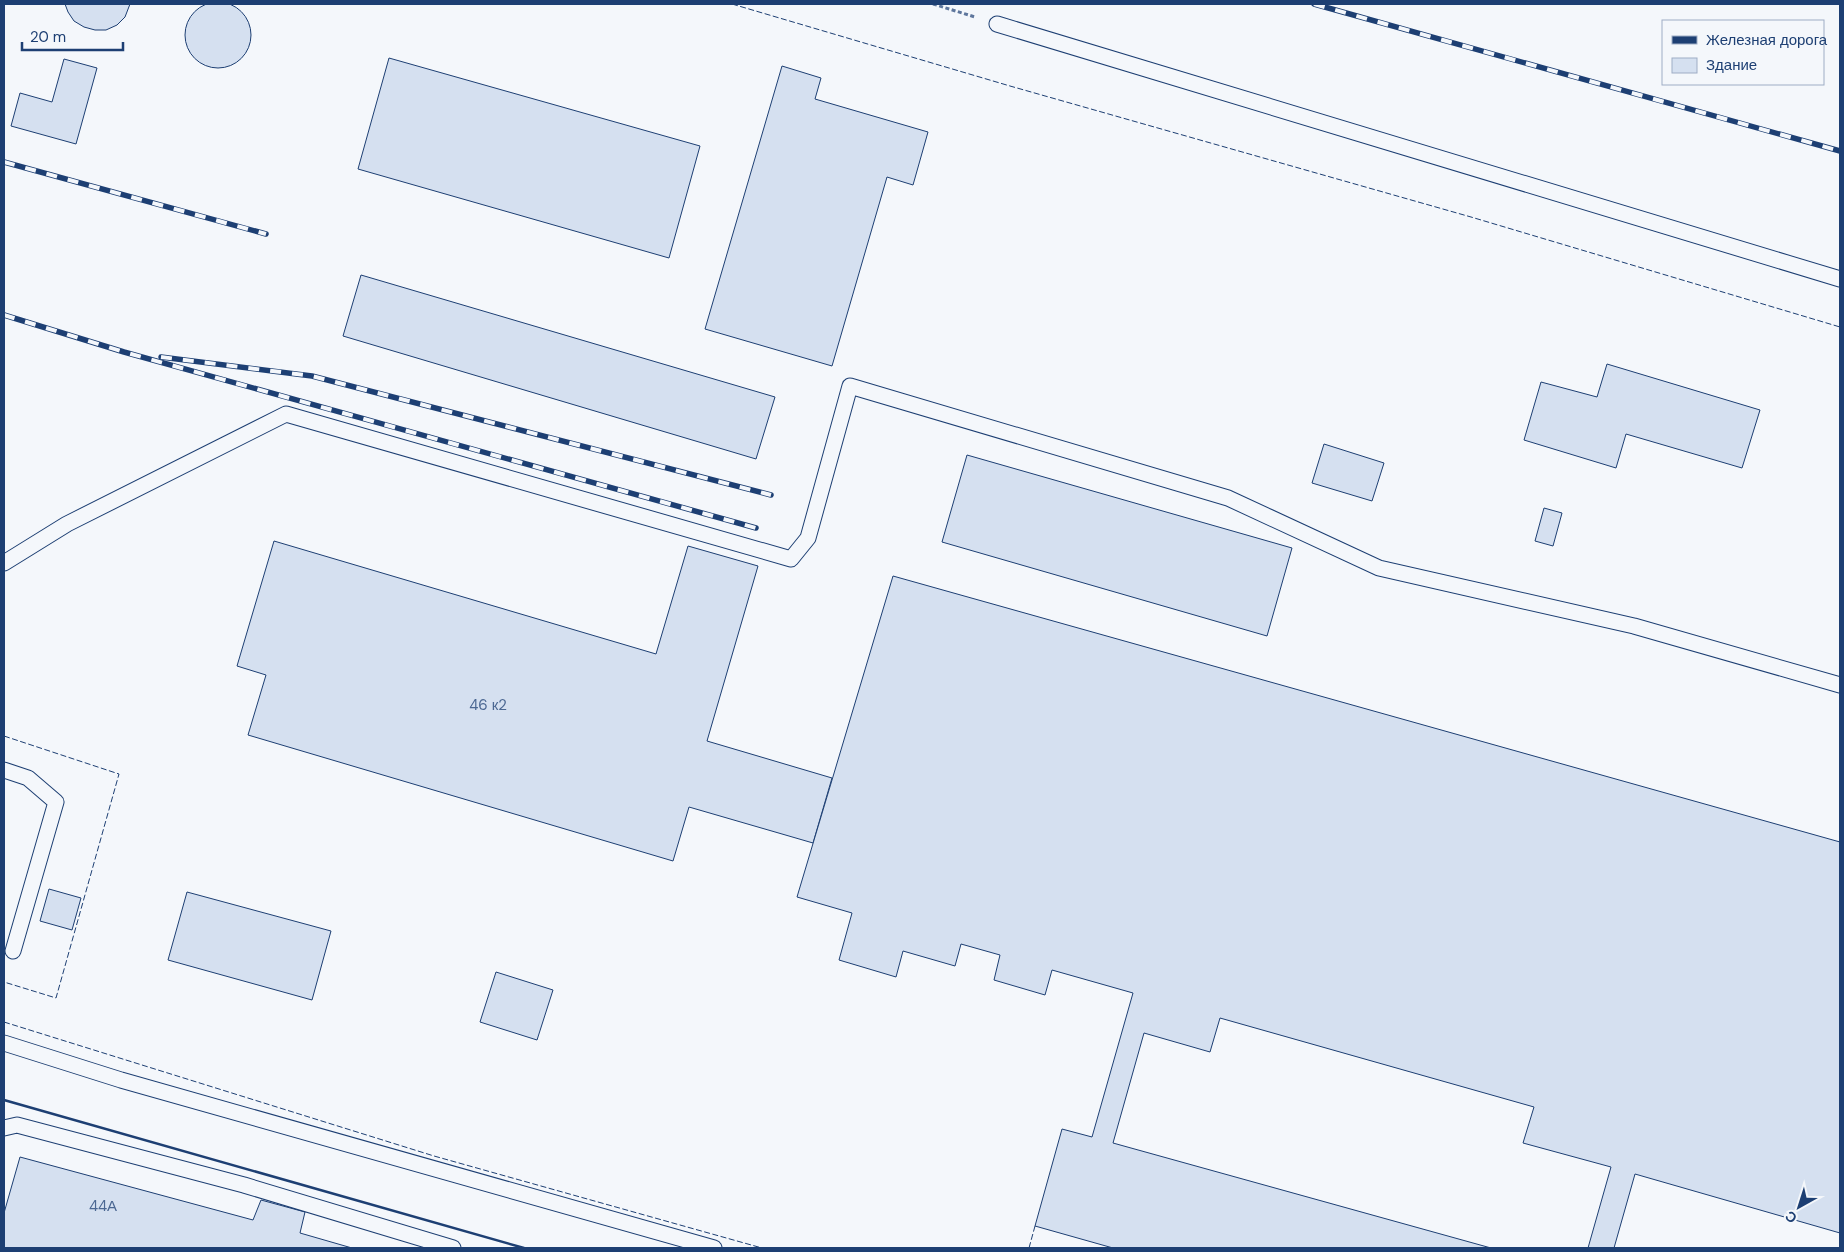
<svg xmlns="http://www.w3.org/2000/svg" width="1844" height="1252" font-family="'DM Sans',sans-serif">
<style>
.building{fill:#d5e0f0;stroke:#1d3f73}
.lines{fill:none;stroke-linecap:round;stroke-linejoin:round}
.service-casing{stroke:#1d3f73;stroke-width:17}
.path{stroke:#5e769c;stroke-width:3;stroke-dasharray:4 2.5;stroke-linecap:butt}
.service{stroke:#f4f7fb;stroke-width:15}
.rail-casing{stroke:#1d3f73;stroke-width:5.5}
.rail{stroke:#f4f7fb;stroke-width:4;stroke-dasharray:11;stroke-linecap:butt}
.fence{stroke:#1d3f73;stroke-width:1;stroke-dasharray:6 2.5;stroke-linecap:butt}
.wall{stroke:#1d3f73;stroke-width:2.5}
.labels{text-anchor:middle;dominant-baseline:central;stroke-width:4;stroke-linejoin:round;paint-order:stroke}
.number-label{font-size:15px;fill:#4b6792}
</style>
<rect width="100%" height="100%" fill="#f4f7fb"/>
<!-- building -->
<g class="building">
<circle cx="218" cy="35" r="33"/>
<path d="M65,4H130L125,17L117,25L106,30H95L84,27L74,21L68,12Z"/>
<path d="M389,58L700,146L669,258L358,169Z"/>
<path d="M64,59L97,68L76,144L11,126L20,93L52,102Z"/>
<path d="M782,66L821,78L815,99L928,132L913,185L887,177L832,366L705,329Z"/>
<path d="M361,275L775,397L756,459L343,336Z"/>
<path d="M1607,364L1760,410L1742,468L1626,434L1616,468L1524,440L1541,382L1597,397Z"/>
<path d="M1324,444L1384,463L1372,501L1312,483Z"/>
<path d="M967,455L1292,548L1267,636L942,542Z"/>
<path d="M1544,508L1562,513L1553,546L1535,541Z"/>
<path d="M274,541L656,654L688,546L758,566L707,741L832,778L813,843L689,807L673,861L248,735L266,675L237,666Z"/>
<path d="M893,576L1840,842V1233L1635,1174L1614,1248H1588L1611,1167L1523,1143L1534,1107L1220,1018L1210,1052L1144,1033L1113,1143L1491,1248H1113L1035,1226L1062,1129L1092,1137L1133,993L1052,970L1045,995L994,980L1000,955L961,944L955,966L903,951L896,977L839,960L852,913L797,897Z"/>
<path d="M49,889L81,898L72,930L40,921Z"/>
<path d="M187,892L331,931L312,1000L168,960Z"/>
<path d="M496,972L553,990L537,1040L480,1022Z"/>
<path d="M20,1157L253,1220L261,1200L305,1212L300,1233L352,1248H4V1213Z"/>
</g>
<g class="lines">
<defs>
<g id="service">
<path d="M997,24L1840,279"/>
<path d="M4,563L67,524L286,414L791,559L808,538L850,386L1228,498L1379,568L1634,626L1840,685"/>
<path d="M4,770L28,778L56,802L13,951"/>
<path d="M4,1043L121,1080L714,1248"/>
<path d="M4,1128L17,1125L244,1185L453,1248"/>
</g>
</defs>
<!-- service casing -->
<use href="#service" class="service-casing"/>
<!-- path -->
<path class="path" d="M933,4L975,17"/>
<!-- service -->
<use href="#service" class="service"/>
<defs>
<g id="rail">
<path d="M1314,4L1840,151"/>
<path d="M4,162L266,234"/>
<path d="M4,315L124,352L756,528"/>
<path d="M161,357L312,376L771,495"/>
</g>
</defs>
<!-- rail casing -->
<use href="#rail" class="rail-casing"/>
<!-- rail -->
<use href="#rail" class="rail"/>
<!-- fence -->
<g class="fence">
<path d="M732,4L1010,86L1471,217L1840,327"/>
<path d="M4,736L119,774L56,998L4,982"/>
<path d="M4,1022L434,1156L762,1248"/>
<path d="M1029,1248L1035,1226"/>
</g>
<!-- wall -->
<path class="wall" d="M4,1100L524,1248"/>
</g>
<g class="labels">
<!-- number labels -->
<g class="number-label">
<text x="488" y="705">46 к2</text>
<text x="103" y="1206">44А</text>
</g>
</g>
<!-- border -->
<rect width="1844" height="1252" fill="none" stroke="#1d3f73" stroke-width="10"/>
<!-- legend -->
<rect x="1662" y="20" width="162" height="65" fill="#f4f7fb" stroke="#9eadc5"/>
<rect x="1672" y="36" width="25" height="8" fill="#1d3f73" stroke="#9eadc5"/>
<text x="1706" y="45" font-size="15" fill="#1d3f73">Железная дорога</text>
<rect x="1672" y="58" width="25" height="15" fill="#d5e0f0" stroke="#9eadc5"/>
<text x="1706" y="70" font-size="15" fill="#1d3f73">Здание</text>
<!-- north arrow -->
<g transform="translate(1799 1207) rotate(219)" stroke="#f4f7fb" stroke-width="4" paint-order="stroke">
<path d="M0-4L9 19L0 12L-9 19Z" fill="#1d3f73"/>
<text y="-8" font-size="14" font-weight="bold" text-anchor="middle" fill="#1d3f73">С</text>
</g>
<!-- scale -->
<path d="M22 42v8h101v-8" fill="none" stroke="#1d3f73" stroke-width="2.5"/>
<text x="30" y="42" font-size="15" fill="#1d3f73" stroke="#f4f7fb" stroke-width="4" paint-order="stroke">20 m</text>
</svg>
